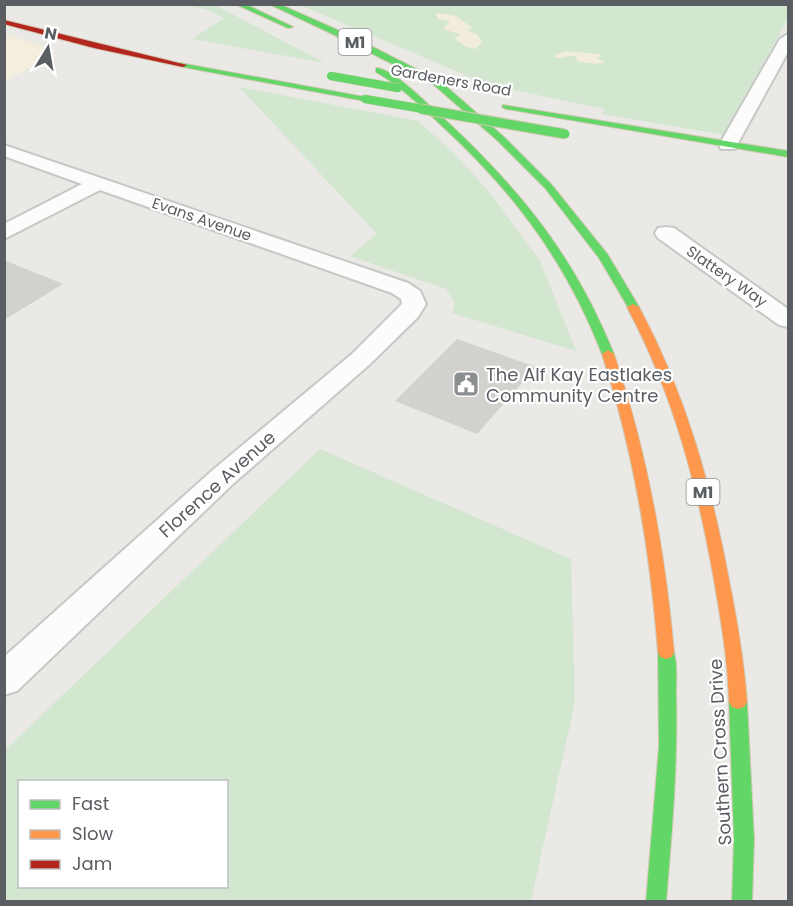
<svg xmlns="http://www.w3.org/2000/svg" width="793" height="906" font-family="Poppins,sans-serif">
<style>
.commercial{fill:#f4eedd}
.green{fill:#d3e6d0;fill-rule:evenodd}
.sand{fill:#f2ecda}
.building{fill:#d2d1ce}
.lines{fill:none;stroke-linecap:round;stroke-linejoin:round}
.street-casing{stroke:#c7c7c7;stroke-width:4}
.fast-casing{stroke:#d2c8b3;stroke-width:2}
.slow-casing{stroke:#d2c8b3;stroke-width:2}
.jam-casing{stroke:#d2c8b3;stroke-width:2}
.street{fill:#fcfcfb;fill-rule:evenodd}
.fast{fill:#63d668;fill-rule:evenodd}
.slow{fill:#ff974d;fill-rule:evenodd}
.jam{fill:#b3261e;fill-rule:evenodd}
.fast-bridge-far1-casing{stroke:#d2c8b3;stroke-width:9;stroke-linecap:butt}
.fast-bridge-casing{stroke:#d2c8b3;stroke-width:11;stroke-linecap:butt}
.fast-bridge-far1{stroke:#63d668;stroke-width:8}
.fast-bridge{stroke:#63d668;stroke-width:9}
.labels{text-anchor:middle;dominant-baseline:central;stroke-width:4.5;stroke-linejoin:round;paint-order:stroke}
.far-street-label{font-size:15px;fill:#5a5e62;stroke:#fff}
.shield{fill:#fff;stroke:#8c8e91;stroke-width:1.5}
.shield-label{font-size:16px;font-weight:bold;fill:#5a5e62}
.poi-label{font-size:18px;fill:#5a5e62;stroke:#fff;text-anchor:start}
.street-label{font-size:18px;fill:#5a5e62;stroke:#fff}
</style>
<rect width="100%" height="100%" fill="#eae9e5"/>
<!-- commercial -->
<path class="commercial" d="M4,34H5L56,51L5,82Z"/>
<!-- green -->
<g class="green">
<path d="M788,4V18L725,135L602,114L605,109L489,85L300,5Z"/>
<path d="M185,5H215L325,63L192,39L224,18L205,9Z"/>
<path d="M239,87L418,121L454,153L491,194L540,261L576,351L452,313L455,303L446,289L350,256L377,234Z"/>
<path d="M320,449L571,559L575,702L531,901H5V750ZM20,782H226V886H20Z"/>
</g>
<!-- sand -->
<g class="sand">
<path d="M438,13L456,16L473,28L466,30L478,35L482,43L475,49L466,47L455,39L459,34L443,29L450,21L438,19L436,15Z"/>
<path d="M564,51L599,54L601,56L596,58L605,62C600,65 583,63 577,61L576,57C566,53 562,62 554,56Z"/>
</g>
<!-- building -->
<g class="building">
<path d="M4,260L63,284L4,320Z"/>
<path d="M457,339L536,367L477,434L395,401Z"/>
</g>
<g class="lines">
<defs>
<g id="street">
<path d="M788,34V52L737,145L735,149H721L719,145L780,39Z"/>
<path d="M4,145L408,283L420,291L426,304L418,317L370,364L234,483L17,691L4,695V657L214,469L352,354L402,304L401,299L392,293L100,190L4,239V224L82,184L4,156Z"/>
<path d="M666,227L674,228L788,309V327L779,325L658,238L655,233L658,228Z"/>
</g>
<g id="fast">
<path d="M235,4H245L293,27L288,28Z"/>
<path d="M269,4H279L351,36L440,81L504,137L551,184L608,255L639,307L637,309H629L599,258L545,188L498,141L434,85L345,40Z"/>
<path d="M180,63L365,97L369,99L365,101L183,67L179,65Z"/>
<path d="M376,68C390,68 417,94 428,104C512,180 571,248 614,354L612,357L608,358L602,354C566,261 513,191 440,124C420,105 400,86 376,72Z"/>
<path d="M503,105L788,151V157L506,109L502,107Z"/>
<path d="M666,645L672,647C678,660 676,679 676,693C678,763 672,832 666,902H646L659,746L658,652L660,647Z"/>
<path d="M738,695L744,697L747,702L754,839L752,902H732L734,839L729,702L732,697Z"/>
</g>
<g id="slow">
<path d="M633,304L639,307C685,393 711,484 729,580C737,620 744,661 747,702L744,707L738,709L732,707L729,702C728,661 721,620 714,580C697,484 673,393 627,307Z"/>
<path d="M608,350L614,354C647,452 665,550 674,652L672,657L666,659L660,657L658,652C650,550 634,452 602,354Z"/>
</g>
<path id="jam" d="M4,20L187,65L183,67L94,48L4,24Z"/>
</defs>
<!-- street casing -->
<use href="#street" class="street-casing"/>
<!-- fast casing -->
<use href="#fast" class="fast-casing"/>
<!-- slow casing -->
<use href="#slow" class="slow-casing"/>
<!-- jam casing -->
<use href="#jam" class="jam-casing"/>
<!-- street -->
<use href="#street" class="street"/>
<!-- fast -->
<use href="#fast" class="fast"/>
<!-- slow -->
<use href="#slow" class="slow"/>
<!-- jam -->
<use href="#jam" class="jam"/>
<defs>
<g id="fast-bridge-far1">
<path d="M331,76L398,88"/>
<path d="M365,99L429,110"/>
</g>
<path id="fast-bridge" d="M421,109L565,134"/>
</defs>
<!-- fast-bridge-far1 casing -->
<use href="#fast-bridge-far1" class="fast-bridge-far1-casing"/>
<!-- fast-bridge casing -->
<use href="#fast-bridge" class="fast-bridge-casing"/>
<!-- fast-bridge-far1 -->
<use href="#fast-bridge-far1" class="fast-bridge-far1"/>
<!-- fast-bridge -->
<use href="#fast-bridge" class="fast-bridge"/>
</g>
<!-- icons -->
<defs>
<symbol id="civic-square" viewBox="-11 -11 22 22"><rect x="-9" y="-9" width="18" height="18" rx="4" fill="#8c8f90" stroke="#fff"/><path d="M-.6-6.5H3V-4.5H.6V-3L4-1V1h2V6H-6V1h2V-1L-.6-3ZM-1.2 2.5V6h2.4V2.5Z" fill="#fff"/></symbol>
</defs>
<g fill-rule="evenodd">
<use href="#civic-square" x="451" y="369" width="30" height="30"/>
</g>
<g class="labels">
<!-- far-street labels -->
<g class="far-street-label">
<text transform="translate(451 80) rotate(10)">Gardeners Road</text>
<text transform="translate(202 219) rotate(19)">Evans Avenue</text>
<text transform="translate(727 276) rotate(35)">Slattery Way</text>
</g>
<!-- shield labels -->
<g class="shield">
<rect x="338.5" y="29" width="33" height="26" rx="4.5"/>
<rect x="686.5" y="479" width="33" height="26" rx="4.5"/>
</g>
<g class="shield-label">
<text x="355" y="42">M1</text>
<text x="703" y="492">M1</text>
</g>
<!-- poi labels -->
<g class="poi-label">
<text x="486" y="374">The Alf Kay Eastlakes<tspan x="486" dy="21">Community Centre</tspan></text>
</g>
<!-- street labels -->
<g class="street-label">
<text transform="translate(217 484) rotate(-42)">Florence Avenue</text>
<text transform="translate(720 752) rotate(-93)">Southern Cross Drive</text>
</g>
</g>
<!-- border -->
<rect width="793" height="906" fill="none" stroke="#5a5e62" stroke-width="12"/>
<!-- legend -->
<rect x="18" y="780" width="210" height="108" fill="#ffffff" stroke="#bdbfc0" stroke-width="1.5"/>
<rect x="30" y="800" width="30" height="9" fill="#63d668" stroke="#bdbfc0" stroke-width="1.5"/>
<text x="72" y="810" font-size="18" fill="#5a5e62">Fast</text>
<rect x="30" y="830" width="30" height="9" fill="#ff974d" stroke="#bdbfc0" stroke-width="1.5"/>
<text x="72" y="840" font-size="18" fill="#5a5e62">Slow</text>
<rect x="30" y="860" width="30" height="9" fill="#b3261e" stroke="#bdbfc0" stroke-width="1.5"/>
<text x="72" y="870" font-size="18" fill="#5a5e62">Jam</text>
<!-- north arrow -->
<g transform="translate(48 48) rotate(11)" stroke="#ffffff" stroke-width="4.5" paint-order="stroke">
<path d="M0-4.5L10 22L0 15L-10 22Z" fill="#5a5e62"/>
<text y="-9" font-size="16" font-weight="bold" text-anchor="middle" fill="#5a5e62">N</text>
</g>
</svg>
